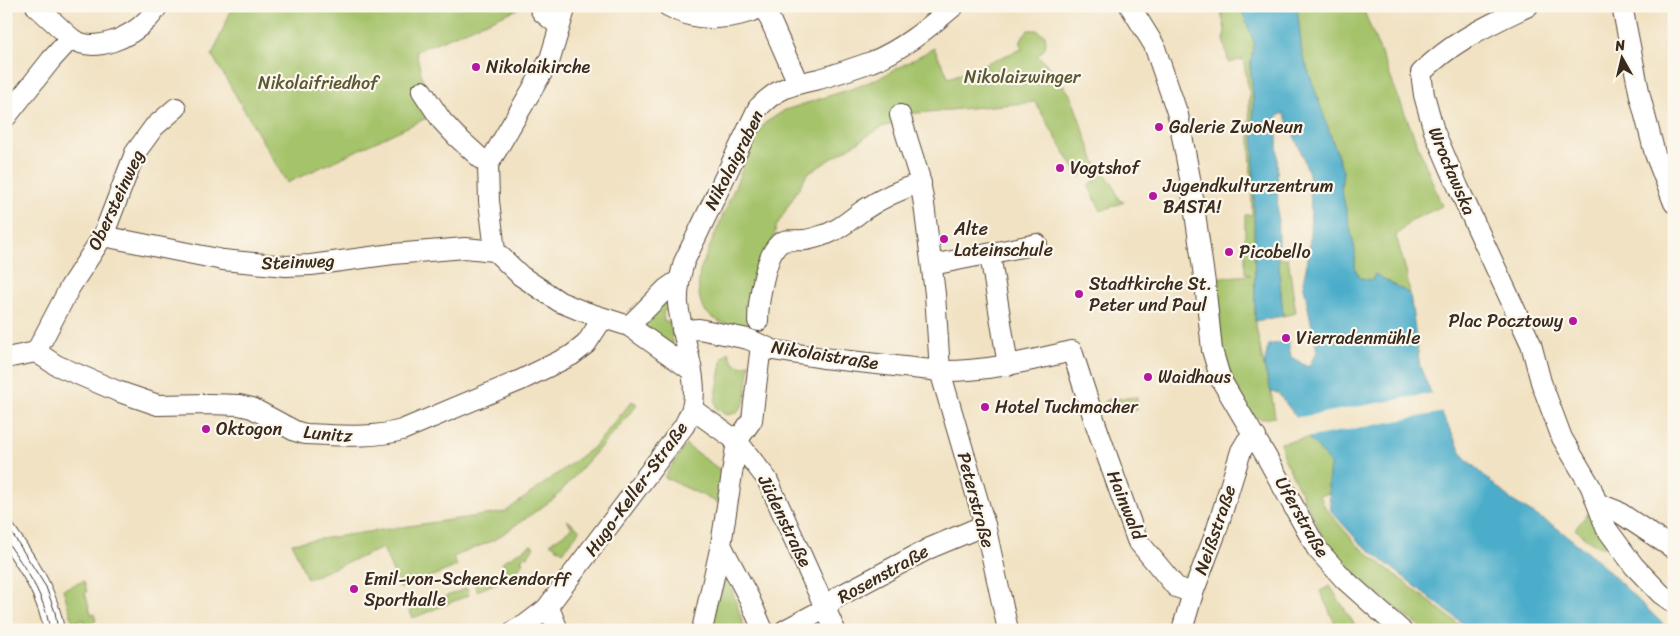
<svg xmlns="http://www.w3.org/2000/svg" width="1680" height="636" font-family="Sriracha,sans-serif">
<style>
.green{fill:#a5c36a;stroke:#707644}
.water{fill:#4badca;stroke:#436c74}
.pier{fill:#f1e2c3}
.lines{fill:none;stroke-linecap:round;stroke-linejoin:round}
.minor-casing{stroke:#564637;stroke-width:22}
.minor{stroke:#fff;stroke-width:20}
.tram{stroke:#3b2a1e;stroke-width:1}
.poi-dot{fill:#b5179e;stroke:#fbf7ec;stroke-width:2}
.labels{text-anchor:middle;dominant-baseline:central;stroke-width:4.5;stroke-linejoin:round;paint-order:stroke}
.poi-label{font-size:18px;fill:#3b2a1e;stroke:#fbf7ec;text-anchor:start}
.park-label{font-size:18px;fill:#5b5835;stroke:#fbf7ec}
.street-label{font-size:18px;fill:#3b2a1e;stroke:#fbf7ec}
</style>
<rect width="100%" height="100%" fill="#fbf7ec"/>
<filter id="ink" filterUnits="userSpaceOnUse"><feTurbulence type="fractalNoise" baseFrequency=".02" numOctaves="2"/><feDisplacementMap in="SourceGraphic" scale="10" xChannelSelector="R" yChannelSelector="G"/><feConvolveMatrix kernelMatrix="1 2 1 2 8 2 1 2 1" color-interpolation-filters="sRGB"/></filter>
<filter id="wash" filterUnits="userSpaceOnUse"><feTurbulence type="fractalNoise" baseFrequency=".0096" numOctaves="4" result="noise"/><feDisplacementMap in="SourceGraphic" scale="20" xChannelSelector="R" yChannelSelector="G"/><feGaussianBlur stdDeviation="1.12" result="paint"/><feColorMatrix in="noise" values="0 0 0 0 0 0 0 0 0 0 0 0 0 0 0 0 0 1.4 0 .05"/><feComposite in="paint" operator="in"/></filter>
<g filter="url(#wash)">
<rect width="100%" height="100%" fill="#f1e2c3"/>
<!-- green -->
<g class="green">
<path d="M233,6H517L518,9L416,51L431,116L287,183L212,55Z"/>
<path d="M1224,6L1241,7L1254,42L1250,67L1253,94L1255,321L1264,367L1271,392L1275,417L1262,419L1252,416L1231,378L1223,353L1215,278L1251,275L1245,273V215H1252L1249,100L1250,96L1243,59L1229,63L1224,43L1225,29L1221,13L1225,12Z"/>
<path d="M1297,6H1362L1442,206L1412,220L1396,236L1406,271L1410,294L1375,274L1372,280L1360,278L1355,269V250L1341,188L1343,171L1302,53Z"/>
<path d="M1028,30H1037L1045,35C1047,45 1046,50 1037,55L1054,71L1071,96L1095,162L1113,184L1119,200L1124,202L1101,211L1088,185L1095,181L1088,172L1079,177L1035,102L896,115L898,123L882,127L807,174L777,225L757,294L753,334C714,319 693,320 700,270L752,146L765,123L785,110L857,87L885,75L934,48L949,78L1022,49C1019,41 1022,36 1028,30Z"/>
<path d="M1288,258L1296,313L1283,316L1278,259Z"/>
<path d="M667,301L668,310L663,311L664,322H670L673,345L644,325Z"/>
<path d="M729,352C731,361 737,371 750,363L745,402L737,413L726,415L716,408L715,401L723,357Z"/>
<path d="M1137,397V410L1107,413C1106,407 1103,406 1106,400Z"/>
<path d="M632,401L637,404L624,421L555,498L494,540L453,557L457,566L400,589L383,548L307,579L292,543L505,512L595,446Z"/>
<path d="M1308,438L1319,449L1330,464L1328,485L1329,493L1320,496L1326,509L1357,545L1466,630H1424L1356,577L1321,533L1283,456L1281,443Z"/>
<path d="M686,445L723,472L718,503L664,477Z"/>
<path d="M1589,512L1606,545L1603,548L1593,544L1575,529Z"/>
<path d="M567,520L580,530L563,552L550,543L572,528Z"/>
<path d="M531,545L534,547L527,557L524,555L521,560L523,562L513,576L477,591L474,584L507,572L502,562Z"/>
<path d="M84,581L87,592L85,593L91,614H94L96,621L85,624L84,620L73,622L63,589Z"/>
<path d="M719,581H729L745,630H712Z"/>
<path d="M1330,586L1358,630H1338L1320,591Z"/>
<path d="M467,588L469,595L413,618L405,601L410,599L415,609Z"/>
</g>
<!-- water -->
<path class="water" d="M1240,6H1297L1302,53L1343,171L1341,188L1355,250V269L1360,278L1372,280L1375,274L1410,294L1420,367L1431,393L1464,457L1511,500L1557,528L1595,558L1669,630H1471L1359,542L1331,511L1328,485L1330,464L1319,449L1308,438L1297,418L1278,393L1271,392L1264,367L1268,345L1288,341L1291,357L1308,367L1317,352L1303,282L1309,254L1311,209L1309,174L1300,149L1284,114H1281L1277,117L1278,259L1283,316L1255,321L1253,94L1250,67L1254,42Z"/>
<!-- pier -->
<path class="pier" d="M1434,393L1444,412L1305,438L1294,418Z"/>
</g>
<g filter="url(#ink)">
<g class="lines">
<defs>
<g id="minor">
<path d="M36,6L71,38"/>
<path d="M539,6L542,12L559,26"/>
<path d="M668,6C699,24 733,20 765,6"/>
<path d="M764,6L798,83"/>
<path d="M1130,6L1154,45L1178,115L1190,178L1205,283L1212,350L1221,380L1266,456L1317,549L1344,579L1401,630"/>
<path d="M1528,6C1487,26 1454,40 1421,73L1424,95L1434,131L1459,189L1531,344L1541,382L1562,438L1591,487L1606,528L1634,566L1661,594L1674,603"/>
<path d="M1622,6L1640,96L1655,154L1674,203"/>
<path d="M422,91L442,121L456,136L488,165L489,201L495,251L521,276L560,302L582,311L629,326L691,370"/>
<path d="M900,115L919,176L924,204L935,294L940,371L985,525L1008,630"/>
<path d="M6,117L51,60L71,38C94,55 131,37 148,19C152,15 155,10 158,6"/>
<path d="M488,165L550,59L566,6"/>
<path d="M103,236L223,260L286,266L311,265L393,254L465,248L495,251"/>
<path d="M990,254L1008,366"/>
<path d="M932,265L1037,244"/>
<path d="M758,321C758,303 765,256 779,244C785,238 797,241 805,240C812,239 820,236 827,234C842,228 850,220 862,211C880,199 900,189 921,183"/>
<path d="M629,326L666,289L679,280"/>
<path d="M682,330L699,329L748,339L773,350L823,358L940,371C985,372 1028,361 1072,351L1096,425L1137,540L1176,587L1193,593"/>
<path d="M36,352L70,287L103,236L135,153L154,127L176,108"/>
<path d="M6,358L36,352L56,365L117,391L158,405L209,404L239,405L252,408L295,431L305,434C338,435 370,439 402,430L521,380L572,355L586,344L603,318"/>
<path d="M692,409L737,441L767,479L835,630"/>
<path d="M1597,503L1617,511L1674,549"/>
<path d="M6,532C28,565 47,590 54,630"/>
<path d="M721,545L749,598L763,630"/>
<path d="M546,609L552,615L558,630"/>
<path d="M515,630L525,625L546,609L684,426C687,420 690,414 692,408C700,380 681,334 678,304C677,289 680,276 684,262L758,108C778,87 792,85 819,79C837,74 854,68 871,62C902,50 929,27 954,6"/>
<path d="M702,630L721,545L737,441L752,420L761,345"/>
<path d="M785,630L826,608L833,600L845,593L930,548L985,525"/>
<path d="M1182,630L1193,593L1216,532L1241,451L1247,441L1256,437"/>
</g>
</defs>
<!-- minor casing -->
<use href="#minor" class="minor-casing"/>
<!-- minor -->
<use href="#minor" class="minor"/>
<!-- tram -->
<g class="tram">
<path d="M6,524L46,587L55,612L58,630"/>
<path d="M6,540C26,570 44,593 50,630"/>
</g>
</g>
</g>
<!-- markers -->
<g class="poi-dot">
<circle cx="476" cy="67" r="5"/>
<circle cx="1159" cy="127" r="5"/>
<circle cx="1060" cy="168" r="5"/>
<circle cx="1153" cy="196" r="5"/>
<circle cx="944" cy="239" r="5"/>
<circle cx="1229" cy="252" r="5"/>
<circle cx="1079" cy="294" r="5"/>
<circle cx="1573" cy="321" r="5"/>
<circle cx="1286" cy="338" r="5"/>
<circle cx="1148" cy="377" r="5"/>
<circle cx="985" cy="407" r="5"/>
<circle cx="206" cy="429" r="5"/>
<circle cx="354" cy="589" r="5"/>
</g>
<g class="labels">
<!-- poi labels -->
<g class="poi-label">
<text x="486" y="67">Nikolaikirche</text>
<text x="1169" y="127">Galerie ZwoNeun</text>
<text x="1070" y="168">Vogtshof</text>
<text x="1163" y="186">Jugendkulturzentrum<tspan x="1163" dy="21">BASTA!</tspan></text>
<text x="954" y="229">Alte<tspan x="954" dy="21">Lateinschule</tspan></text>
<text x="1239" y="252">Picobello</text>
<text x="1089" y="284">Stadtkirche St.<tspan x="1089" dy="21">Peter und Paul</tspan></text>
<text x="1563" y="321" text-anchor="end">Plac Pocztowy</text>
<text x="1296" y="338">Vierradenmühle</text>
<text x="1158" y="377">Waidhaus</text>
<text x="995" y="407">Hotel Tuchmacher</text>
<text x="216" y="429">Oktogon</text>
<text x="364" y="579">Emil-von-Schenckendorff<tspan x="364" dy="21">Sporthalle</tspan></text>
</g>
<!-- park labels -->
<g class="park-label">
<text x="1022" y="77">Nikolaizwinger</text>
<text x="318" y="83">Nikolaifriedhof</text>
</g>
<!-- street labels -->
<g class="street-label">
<text transform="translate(734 160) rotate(-63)">Nikolaigraben</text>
<text transform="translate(1452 171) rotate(67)">Wrocławska</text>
<text transform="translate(116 200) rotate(-65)">Obersteinweg</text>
<text transform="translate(298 262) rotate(-2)">Steinweg</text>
<text transform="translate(825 355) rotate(9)">Nikolaistraße</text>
<text transform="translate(328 434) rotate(5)">Lunitz</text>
<text transform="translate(636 489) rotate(-54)">Hugo-Keller-Straße</text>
<text transform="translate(976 500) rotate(75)">Peterstraße</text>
<text transform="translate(1126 505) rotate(68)">Hainwald</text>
<text transform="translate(1302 517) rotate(60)">Uferstraße</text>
<text transform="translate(785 521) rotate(64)">Jüdenstraße</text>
<text transform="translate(1215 530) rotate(-71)">Neißstraße</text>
<text transform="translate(883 574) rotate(-29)">Rosenstraße</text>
</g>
</g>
<!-- margin -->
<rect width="1680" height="636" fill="none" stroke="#fbf7ec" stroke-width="25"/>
<!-- north arrow -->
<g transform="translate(1622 58) rotate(352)" stroke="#fbf7ec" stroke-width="4" paint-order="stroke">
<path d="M0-4L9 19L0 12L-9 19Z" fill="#3b2a1e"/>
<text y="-8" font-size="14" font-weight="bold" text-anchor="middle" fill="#3b2a1e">N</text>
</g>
</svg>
